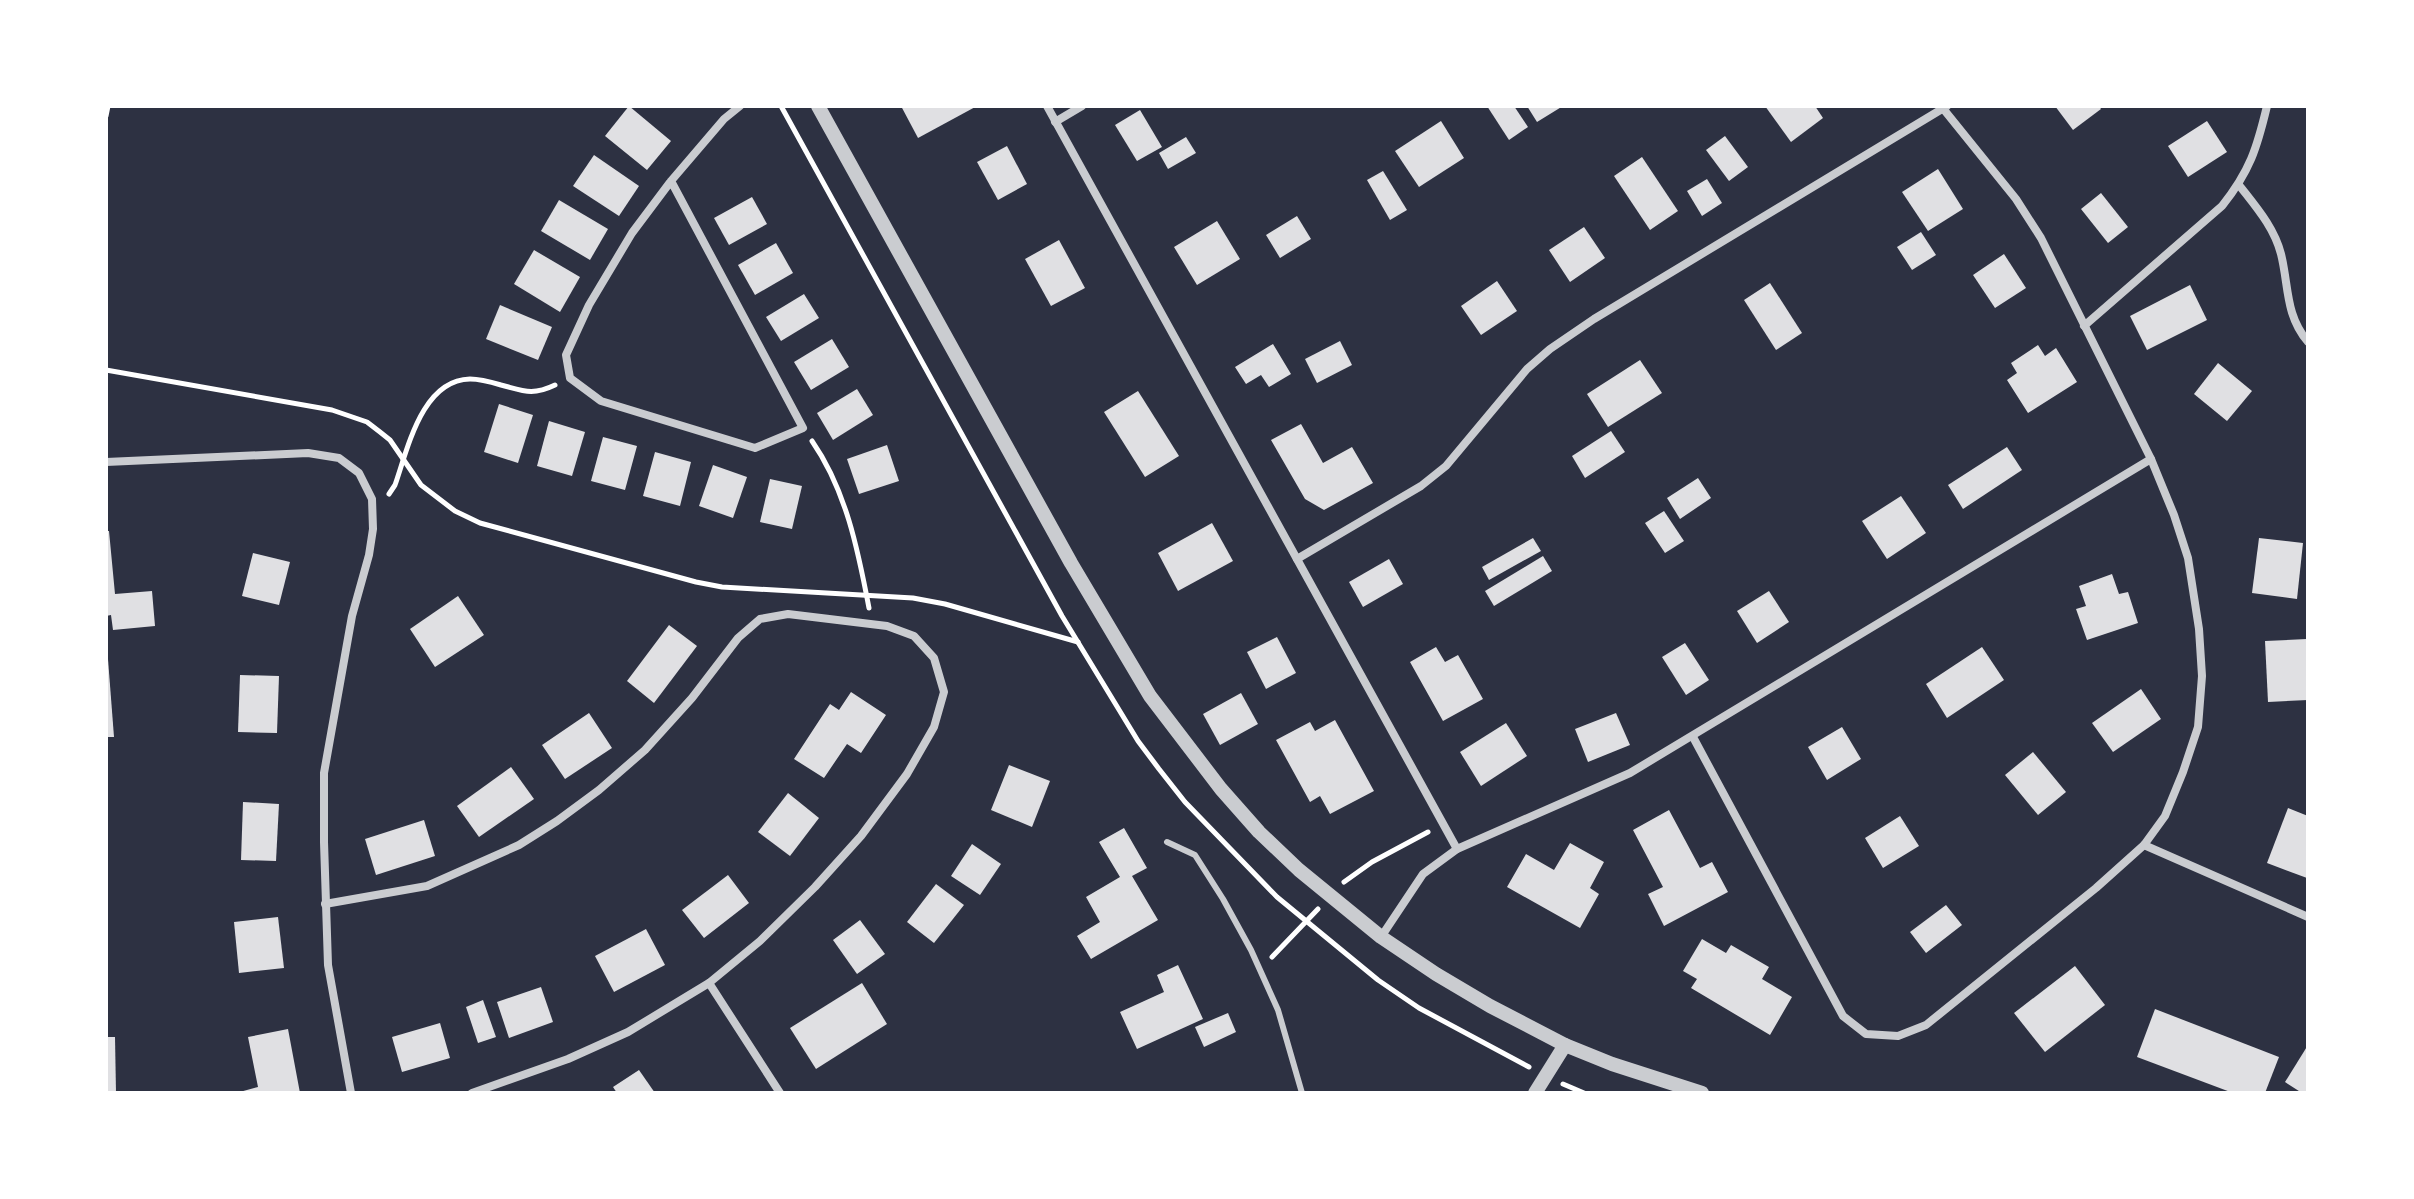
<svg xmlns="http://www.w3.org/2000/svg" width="2414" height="1199" font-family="Manrope,sans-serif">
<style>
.building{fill:#e0e0e3}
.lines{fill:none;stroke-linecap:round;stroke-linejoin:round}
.path{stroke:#fff;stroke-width:5}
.service{stroke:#caccd0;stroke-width:6}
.minor{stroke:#caccd0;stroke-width:8}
.tertiary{stroke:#caccd0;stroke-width:14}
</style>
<rect width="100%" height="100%" fill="#2d3142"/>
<!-- building -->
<g class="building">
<path d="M629,106L671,141L647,170L605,136Z"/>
<path d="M901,106H977L918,138Z"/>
<path d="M1487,106H1514L1528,127L1509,140Z"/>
<path d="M1527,106H1563L1537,122Z"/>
<path d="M1765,106H1815L1823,118L1791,142Z"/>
<path d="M2055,106H2099L2101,109L2073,130Z"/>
<path d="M1140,110L1162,147L1137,161L1115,125Z"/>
<path d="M1441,121L1464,158L1419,187L1395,151Z"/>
<path d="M2207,121L2227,152L2188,177L2168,146Z"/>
<path d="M1725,136L1748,167L1729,181L1706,150Z"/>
<path d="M1186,137L1196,153L1168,169L1159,153Z"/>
<path d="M1007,146L1027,184L998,200L977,162Z"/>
<path d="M594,155L639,186L619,216L573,186Z"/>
<path d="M1642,157L1678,211L1650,230L1614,176Z"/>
<path d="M1938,169L1963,209L1928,231L1902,192Z"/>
<path d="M1383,171L1407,210L1390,220L1367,180Z"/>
<path d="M1707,179L1722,203L1702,216L1687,191Z"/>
<path d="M2101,193L2128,227L2108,243L2081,209Z"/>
<path d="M752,197L767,224L729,245L714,218Z"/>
<path d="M559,200L608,229L590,260L541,231Z"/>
<path d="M1297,216L1311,239L1280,258L1266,235Z"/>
<path d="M1217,221L1240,259L1197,285L1174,247Z"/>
<path d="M1584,227L1605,258L1570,282L1549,250Z"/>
<path d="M1921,232L1936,255L1912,270L1897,247Z"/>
<path d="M1059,240L1085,288L1051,306L1025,259Z"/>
<path d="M776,243L793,273L755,295L738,265Z"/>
<path d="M534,250L580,277L560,312L514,284Z"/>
<path d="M2004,254L2026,288L1995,308L1973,275Z"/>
<path d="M1497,281L1517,311L1481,335L1461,306Z"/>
<path d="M1770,283L1802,333L1776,350L1744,300Z"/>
<path d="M2190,285L2207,320L2147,350L2130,316Z"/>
<path d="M804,294L819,318L781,341L766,317Z"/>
<path d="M500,305L552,327L538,360L486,339Z"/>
<path d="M832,339L849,367L811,390L794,362Z"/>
<path d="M1340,341L1352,365L1317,383L1305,359Z"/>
<path d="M1273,344L1291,374L1269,387L1261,375L1246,384L1235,367Z"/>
<path d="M2038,345L2045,356L2056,348L2077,382L2028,413L2007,380L2017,373L2011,363Z"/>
<path d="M1640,360L1662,393L1608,427L1587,394Z"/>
<path d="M2218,363L2252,391L2227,421L2194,394Z"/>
<path d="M857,389L873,415L833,440L817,413Z"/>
<path d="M1138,391L1179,456L1145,477L1104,412Z"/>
<path d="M499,404L533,415L518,463L484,452Z"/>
<path d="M549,421L585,432L572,476L537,466Z"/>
<path d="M1301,424L1323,463L1352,447L1373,483L1324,510L1305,499L1271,440Z"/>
<path d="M1611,431L1625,452L1585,478L1572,456Z"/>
<path d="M603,437L637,446L625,490L591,481Z"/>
<path d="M887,445L899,481L859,494L847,459Z"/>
<path d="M2007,447L2022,470L1963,509L1948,485Z"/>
<path d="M655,452L691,462L680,506L643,496Z"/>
<path d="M713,465L747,477L733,518L699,506Z"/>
<path d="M1698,478L1711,498L1680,519L1667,498Z"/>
<path d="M770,479L802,486L792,529L760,522Z"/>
<path d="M1901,496L1926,533L1887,559L1862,521Z"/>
<path d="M1664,511L1684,541L1665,553L1645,523Z"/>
<path d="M1212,523L1233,561L1178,591L1158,553Z"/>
<path d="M106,531H109L115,594L152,591L155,626L113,630L111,615L106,616Z"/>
<path d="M1533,538L1541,551L1489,580L1482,567Z"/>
<path d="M2259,538L2303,543L2297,599L2252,593Z"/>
<path d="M253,553L290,562L279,605L242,596Z"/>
<path d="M1543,556L1552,571L1494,606L1485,591Z"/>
<path d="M1389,559L1403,584L1363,607L1349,582Z"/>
<path d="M2112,574L2119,594L2128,592L2138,623L2087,640L2076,609L2086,606L2079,586Z"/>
<path d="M1769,591L1789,622L1757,643L1737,611Z"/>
<path d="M458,596L484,635L435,667L410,629Z"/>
<path d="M669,625L697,646L654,703L627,681Z"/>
<path d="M1277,637L1296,673L1266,689L1247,652Z"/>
<path d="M2307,639L2308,700L2268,702L2265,641Z"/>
<path d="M1685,643L1709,680L1686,695L1662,657Z"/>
<path d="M1436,647L1445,662L1458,655L1483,699L1443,721L1410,662Z"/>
<path d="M1982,647L2004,680L1947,718L1926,684Z"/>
<path d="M106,659H108L114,737H106Z"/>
<path d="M240,675L279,676L277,733L238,732Z"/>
<path d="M2141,689L2161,719L2113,752L2092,723Z"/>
<path d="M851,692L886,715L861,753L847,744L824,778L794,759L830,704L839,710Z"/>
<path d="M1241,693L1258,724L1220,745L1203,714Z"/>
<path d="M589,713L612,748L565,779L542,745Z"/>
<path d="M1616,713L1630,745L1588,762L1575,729Z"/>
<path d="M1335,720L1374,791L1330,814L1320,796L1310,802L1276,740L1310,722L1315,731Z"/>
<path d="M1506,723L1527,756L1481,786L1460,752Z"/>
<path d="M1842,727L1861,759L1827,780L1808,747Z"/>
<path d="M2033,752L2066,792L2038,815L2005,775Z"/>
<path d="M1009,765L1050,781L1032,827L991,810Z"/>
<path d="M511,767L534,799L479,837L457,806Z"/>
<path d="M788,793L819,818L790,856L758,832Z"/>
<path d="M243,802L279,804L276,861L241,860Z"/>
<path d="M2288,808L2308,816L2307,878L2267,863Z"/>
<path d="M1669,810L1700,868L1712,862L1728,892L1664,926L1648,894L1663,887L1633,830Z"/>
<path d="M1900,816L1919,846L1883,868L1865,838Z"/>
<path d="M424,820L435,856L376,875L365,839Z"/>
<path d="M1124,828L1147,868L1132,876L1158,920L1091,959L1077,936L1100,922L1086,897L1120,877L1099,842Z"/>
<path d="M1570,843L1604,862L1590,888L1599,894L1580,928L1507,887L1526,854L1554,870Z"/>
<path d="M972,844L1001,864L980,895L951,876Z"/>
<path d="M728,875L749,903L704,938L682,910Z"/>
<path d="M936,884L964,905L934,943L907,922Z"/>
<path d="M1946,905L1962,925L1926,953L1910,932Z"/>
<path d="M278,917L284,968L239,973L234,922Z"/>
<path d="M860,920L885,954L857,974L833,940Z"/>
<path d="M646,929L665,965L614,992L595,956Z"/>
<path d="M1702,939L1726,953L1731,945L1769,967L1762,979L1792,997L1770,1035L1691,988L1697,979L1683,971Z"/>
<path d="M1178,965L1203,1019L1137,1049L1120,1012L1164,992L1157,975Z"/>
<path d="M2075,966L2105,1005L2045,1052L2014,1013Z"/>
<path d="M862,983L887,1024L816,1069L790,1028Z"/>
<path d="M541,987L553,1022L509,1038L497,1002Z"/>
<path d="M483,1000L496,1037L478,1043L466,1007Z"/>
<path d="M2155,1009L2279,1057L2265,1093H2233L2137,1057Z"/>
<path d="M1228,1013L1236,1032L1204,1047L1195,1027Z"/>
<path d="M440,1023L450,1058L402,1072L392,1037Z"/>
<path d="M288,1029L300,1093H236L258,1087L248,1037Z"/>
<path d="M106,1037H115L116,1093H106Z"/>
<path d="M2308,1045V1093H2302L2285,1082Z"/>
<path d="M639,1070L655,1093H617L613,1087Z"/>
</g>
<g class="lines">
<!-- path -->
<g class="path">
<path d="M781,106L1062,616L1138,741L1159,769L1185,802L1277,897L1378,980L1419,1008L1529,1067"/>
<path d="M106,116L108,106"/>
<path d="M106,370L332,410L367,422L380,432L390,440L421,485L455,511L480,523L696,582L722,587L913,598L945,604L1078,642"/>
<path d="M812,441C846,490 858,550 869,608"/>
<path d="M389,494L395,485C408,448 422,380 470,379C480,379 491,382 501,385C524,391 532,396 555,385"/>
<path d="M1344,882L1372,862L1428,832"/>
<path d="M1272,957L1318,909"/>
<path d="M1563,1084L1584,1093"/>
</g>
<!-- service -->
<path class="service" d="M1167,842L1195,855L1223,899L1251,950L1278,1010L1302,1093"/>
<!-- minor -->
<g class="minor">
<path d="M1047,106L1457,849"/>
<path d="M1055,122L1082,106"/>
<path d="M671,181L803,428L755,448L601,401L570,378L566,355L589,305L632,233L671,181L724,119L740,106"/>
<path d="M2239,185C2256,207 2274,227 2281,254C2289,286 2285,315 2308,342"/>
<path d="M2084,326L2222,206C2250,171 2257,148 2267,106"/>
<path d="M106,462L308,453L339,458L359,473L372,499L373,529L369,555L352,616L324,773V842L328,965L351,1093"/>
<path d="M1297,559L1421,486L1446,466L1527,369L1550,349L1594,319L1947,106"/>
<path d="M1693,737L1843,1016L1866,1034L1898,1036L1926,1025L2096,888L2144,845L2165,816L2183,772L2198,727L2202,676L2199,629L2188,558L2174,515L2151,459L2041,238L2016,199L1941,106"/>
<path d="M2144,845L2308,917"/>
<path d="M325,904L427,886L519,845L557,821L599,790L645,750L692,698L738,638L760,619L788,614L887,626L914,636L934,658L944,692L934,727L907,774L861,836L815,887L760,941L709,983L628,1032L568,1059L472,1093"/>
<path d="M1381,937L1423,874L1457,849L1630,773L2151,459"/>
<path d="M709,983L780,1093"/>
</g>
<!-- tertiary -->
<g class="tertiary">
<path d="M818,106L1071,563L1150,696L1221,789L1259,832L1299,870L1381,937L1436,974L1490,1006L1565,1045L1612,1064L1702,1093"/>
<path d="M1535,1093L1565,1045"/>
</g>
</g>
<!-- border -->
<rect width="2414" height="1199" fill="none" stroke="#ffffff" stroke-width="216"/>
</svg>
